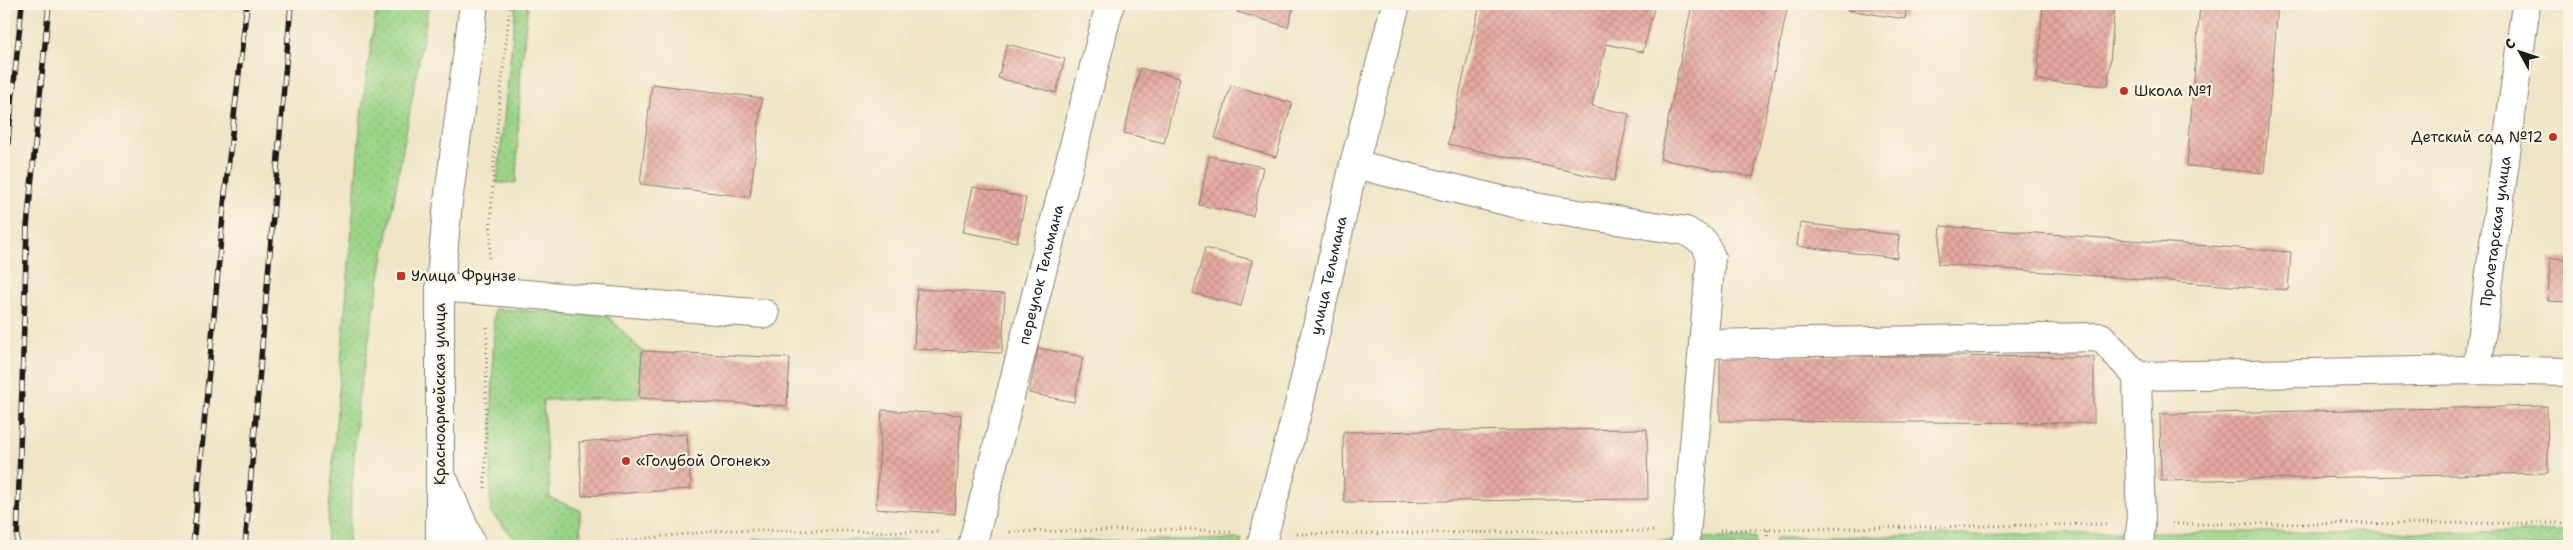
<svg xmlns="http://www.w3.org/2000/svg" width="2573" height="550" font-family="'Shantell Sans',sans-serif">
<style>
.grass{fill:url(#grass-dots);stroke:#5b7852}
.building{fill:url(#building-cross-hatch)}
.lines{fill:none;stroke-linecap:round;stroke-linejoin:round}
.minor-casing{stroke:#868071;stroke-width:30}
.major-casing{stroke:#868071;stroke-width:30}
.path{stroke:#868071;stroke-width:3;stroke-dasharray:1 4;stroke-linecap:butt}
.minor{stroke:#fff;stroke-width:28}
.major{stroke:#fff;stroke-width:28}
.rail-casing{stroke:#1c1c1c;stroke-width:5.5}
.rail{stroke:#fcf5e5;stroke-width:4;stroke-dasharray:11;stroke-linecap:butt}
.poi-dot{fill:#c8321e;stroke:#fcf5e5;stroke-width:2}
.labels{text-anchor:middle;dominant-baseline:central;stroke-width:4.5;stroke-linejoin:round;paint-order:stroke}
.poi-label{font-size:15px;fill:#1c1c1c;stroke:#fcf5e5;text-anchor:start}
.street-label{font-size:15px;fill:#1c1c1c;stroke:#fcf5e5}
</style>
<defs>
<pattern id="grass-dots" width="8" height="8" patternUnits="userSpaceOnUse" patternTransform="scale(1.25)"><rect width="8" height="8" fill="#9ad487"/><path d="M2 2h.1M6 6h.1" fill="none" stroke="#84b574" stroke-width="1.8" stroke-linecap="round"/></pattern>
<pattern id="building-cross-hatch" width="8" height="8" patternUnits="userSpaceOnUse" patternTransform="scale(1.25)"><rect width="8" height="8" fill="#e5a99f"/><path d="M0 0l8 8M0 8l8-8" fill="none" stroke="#c49188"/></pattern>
</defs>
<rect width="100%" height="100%" fill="#fcf5e5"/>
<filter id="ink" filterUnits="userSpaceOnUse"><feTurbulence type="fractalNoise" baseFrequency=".02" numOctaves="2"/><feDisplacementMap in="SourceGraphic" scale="10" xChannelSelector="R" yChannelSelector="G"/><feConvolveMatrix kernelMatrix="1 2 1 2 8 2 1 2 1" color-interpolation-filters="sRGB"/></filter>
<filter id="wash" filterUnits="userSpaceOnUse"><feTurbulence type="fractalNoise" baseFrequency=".0096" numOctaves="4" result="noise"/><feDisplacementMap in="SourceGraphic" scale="20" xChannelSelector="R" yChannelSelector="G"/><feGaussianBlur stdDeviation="1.12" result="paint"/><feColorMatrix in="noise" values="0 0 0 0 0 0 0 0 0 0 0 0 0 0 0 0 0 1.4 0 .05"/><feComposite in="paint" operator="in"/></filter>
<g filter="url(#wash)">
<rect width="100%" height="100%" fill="#efe5c6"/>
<!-- grass -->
<g class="grass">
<path d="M377,4H429L358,400L348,546H326L361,116Z"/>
<path d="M516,4H528L521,69L516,183H497Z"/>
<path d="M494,309L607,315L642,351L639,398L543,400L550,498L580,510L581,546H517L516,540L490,512Z"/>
<path d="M2126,532L2125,546H1899L1898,542L1775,546V538Z"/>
<path d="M2149,532H2569V546H2147Z"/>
<path d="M1698,538H1755L1756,546H1697Z"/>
<path d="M753,539L964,540L962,546H749Z"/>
<path d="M1242,539L1240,546H991L992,542Z"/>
<path d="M1673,541V546H1295V543Z"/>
</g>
<g id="blocks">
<!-- building -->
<g class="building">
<path d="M1239,4H1294L1288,27L1237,12Z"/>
<path d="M1480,4H1655L1643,52L1606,44L1592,106L1629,114L1614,181L1448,144Z"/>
<path d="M1692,4H1788L1753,177L1660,159Z"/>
<path d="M1848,4H1907L1905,19L1847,10Z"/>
<path d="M2043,4H2115L2108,86L2037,80Z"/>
<path d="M2200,4H2278L2264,173L2187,166Z"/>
<path d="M1007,44L1065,59L1056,93L998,78Z"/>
<path d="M1140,68L1180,78L1164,143L1124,133Z"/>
<path d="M652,84L762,98L750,197L640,184Z"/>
<path d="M1231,85L1292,103L1276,157L1215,138Z"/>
<path d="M1209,156L1263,167L1253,216L1199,205Z"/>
<path d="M973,187L1026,198L1017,242L963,232Z"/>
<path d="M1800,223L1899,235L1897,258L1797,246Z"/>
<path d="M1941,226L2291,252L2288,290L1938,264Z"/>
<path d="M1205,248L1252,260L1241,306L1193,293Z"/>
<path d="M2550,258L2569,259V302L2548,301Z"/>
<path d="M917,289L1005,294L1002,353L914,349Z"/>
<path d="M1038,348L1083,357L1074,402L1029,393Z"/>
<path d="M642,351L790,358L787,406L639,398Z"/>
<path d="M1720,355L2094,357V423L1720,421Z"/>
<path d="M2547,406L2548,473L2161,481L2160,414Z"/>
<path d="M882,410L961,415L955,514L876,509Z"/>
<path d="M1647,429L1648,499L1344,502L1343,432Z"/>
<path d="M687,434L691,489L582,496L579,442Z"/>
</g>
</g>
</g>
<g filter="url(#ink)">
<use href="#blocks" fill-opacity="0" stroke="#868071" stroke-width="1"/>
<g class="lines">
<defs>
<g id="minor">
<path d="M1354,164L1522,205L1686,231L1704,242L1711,257L1685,546"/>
<path d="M440,287L765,314"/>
<path d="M1703,344L2101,337L2137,376L2141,524L2139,546"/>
<path id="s1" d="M2477,370L2526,4"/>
<path d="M2137,376L2477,370L2569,372"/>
<path id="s2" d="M972,546L1110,4"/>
<path id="s3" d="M1261,546L1299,405L1354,164L1396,4"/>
</g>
<g id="major">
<path d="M445,483L472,546"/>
<path d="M440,546V287L448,202L474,4"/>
</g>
</defs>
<!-- minor casing -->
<use href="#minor" class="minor-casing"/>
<!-- major casing -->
<use href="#major" class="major-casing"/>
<!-- path -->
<g class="path">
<path d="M489,258L494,158L510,4"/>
<path d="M485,488L487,324"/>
<path d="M2172,524L2569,523"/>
<path d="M1720,530L2109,524"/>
<path d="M1010,532L1187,529L1231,532"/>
<path d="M1297,534L1654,531"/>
<path d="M512,546L581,545L726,530L941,532"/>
<path d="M1766,546L1768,530"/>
</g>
<!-- minor -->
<use href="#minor" class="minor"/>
<!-- major -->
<use href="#major" class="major"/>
<defs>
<g id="rail">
<path d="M4,181L22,4"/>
<path d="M17,546L27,227L49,4"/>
<path d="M193,546L225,194L247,4"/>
<path d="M245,546L291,4"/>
</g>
</defs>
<!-- rail casing -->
<use href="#rail" class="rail-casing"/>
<!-- rail -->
<use href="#rail" class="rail"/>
</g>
</g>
<!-- markers -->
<g class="poi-dot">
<circle cx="2124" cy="91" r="5"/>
<circle cx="2553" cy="137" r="5"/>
<rect x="396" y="271" width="10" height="10" rx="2.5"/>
<circle cx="626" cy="461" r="5"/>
</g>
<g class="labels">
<!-- poi labels -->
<g class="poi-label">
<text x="2134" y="91">Школа №1</text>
<text x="2543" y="137" text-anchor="end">Детский сад №12</text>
<text x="411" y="276">Улица Фрунзе</text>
<text x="636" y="461">«Голубой Огонек»</text>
</g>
<!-- street labels -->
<g class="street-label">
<text stroke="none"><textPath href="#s1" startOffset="140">Пролетарская улица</textPath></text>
<text stroke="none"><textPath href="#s2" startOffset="280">переулок Тельмана</textPath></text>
<text stroke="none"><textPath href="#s3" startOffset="279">улица Тельмана</textPath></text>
<text transform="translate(440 394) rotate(-90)">Красноармейская улица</text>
</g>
</g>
<!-- margin -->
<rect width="2573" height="550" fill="none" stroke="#fcf5e5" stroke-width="20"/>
<!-- north arrow -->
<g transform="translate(2520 52) rotate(310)" stroke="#fcf5e5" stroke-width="4" paint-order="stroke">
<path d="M0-4L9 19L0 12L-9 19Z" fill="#1c1c1c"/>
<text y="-8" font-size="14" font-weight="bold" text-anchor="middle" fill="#1c1c1c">С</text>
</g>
</svg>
